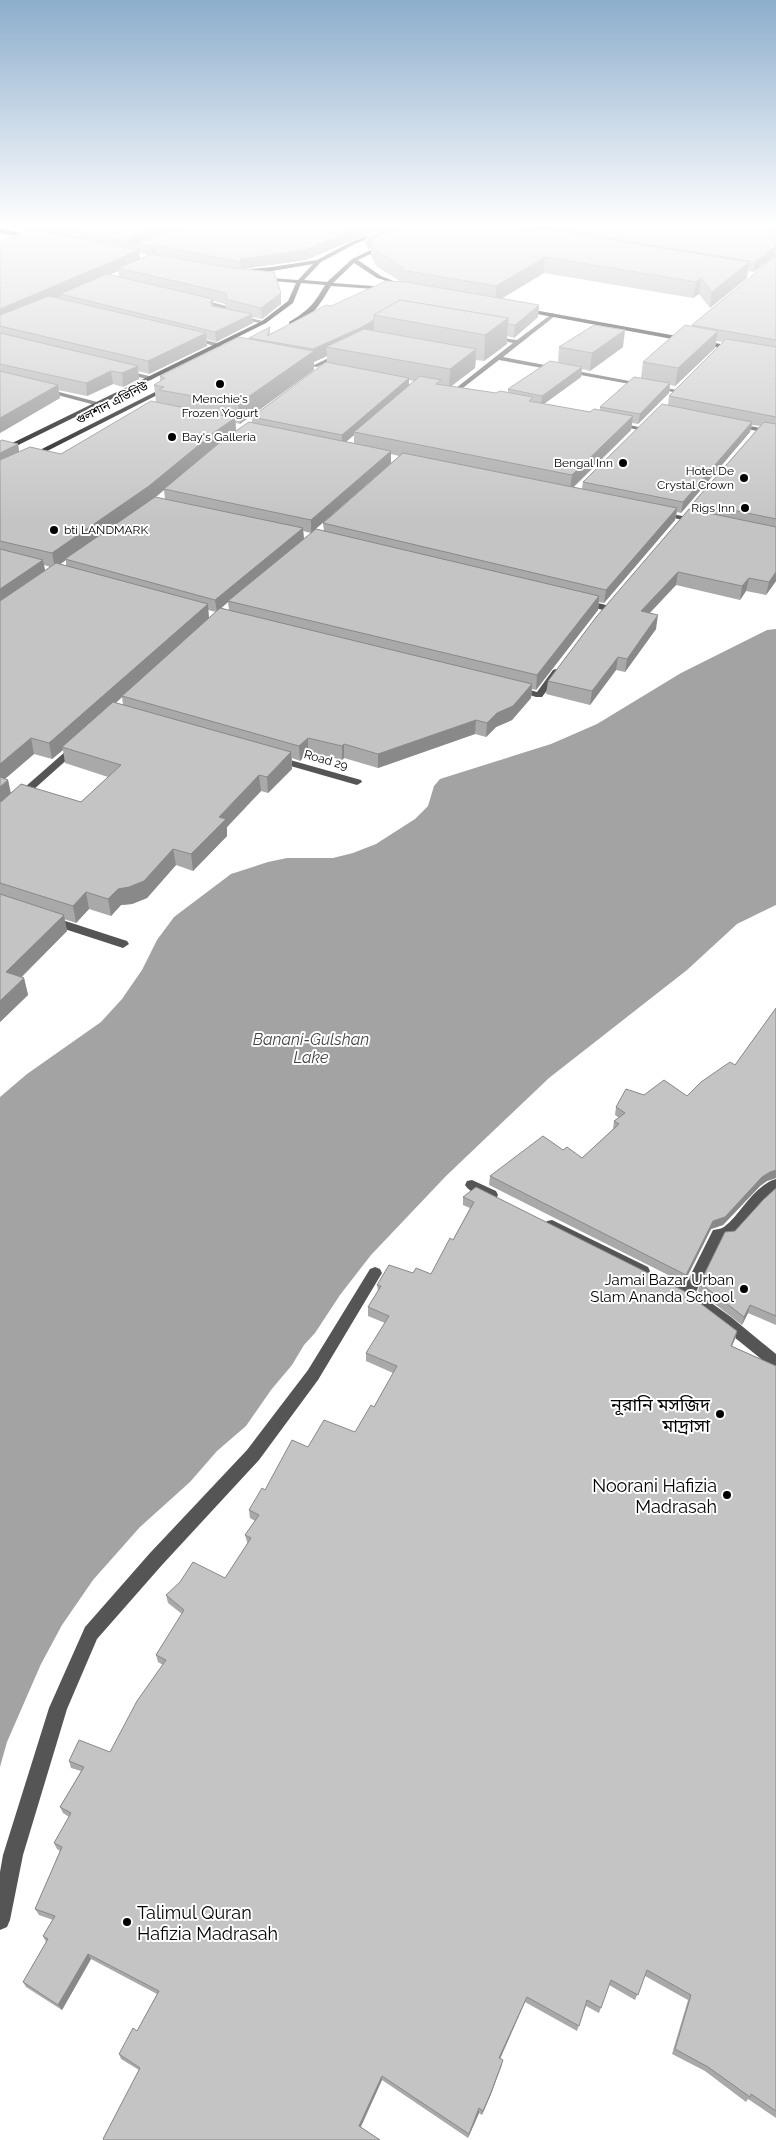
<svg xmlns="http://www.w3.org/2000/svg" width="776" height="2140" font-family="Raleway,'Noto Sans Bengali',sans-serif">
<style>
.water{fill:#a3a3a3}
.lines{fill:none;stroke-linecap:round;stroke-linejoin:round}
.minor{fill:#555;fill-rule:evenodd}
.major{fill:#000;fill-rule:evenodd}
.wall{fill:#a9a9a9;fill-rule:evenodd}
.shaded-wall{fill:#898989}
.building{fill:#c4c4c4;stroke:#898989}
.poi-dot{fill:#000;stroke:#fff;stroke-width:2}
.labels{text-anchor:middle;dominant-baseline:central;stroke-width:4;stroke-linejoin:round;paint-order:stroke}
.far-poi-label{font-size:12px;fill:#000;stroke:#fff;text-anchor:end}
.far-street-label{font-size:12px;fill:#000;stroke:#fff}
.poi-label{font-size:15px;fill:#000;stroke:#fff;text-anchor:end}
.water-label{font-size:16px;font-style:italic;fill:#444;stroke:#fff}
.near-poi-label{font-size:18px;fill:#000;stroke:#fff;text-anchor:end}
</style>
<rect width="100%" height="100%" fill="#fff"/>
<!-- water -->
<path class="water" d="M776,629V905L737,924L687,970L549,1078L446,1176L371,1255L340,1295L315,1333L304,1345L292,1365L271,1390L246,1426L217,1451L190,1482L140,1527L93,1580L62,1625L41,1664L7,1742L0,1767V1097L27,1074L101,1022L122,999L142,970L157,940L174,917L231,874L268,862L287,858H333L353,853L376,844L415,819L428,806L434,786L440,779L551,744L597,724L681,673L767,630Z"/>
<g class="lines">
<!-- minor -->
<g class="minor">
<path d="M196,298L226,306V308L221,311L267,322L264,324L213,313V311L219,307L194,301Z"/>
<path d="M553,313L555,316L503,357L682,391L679,393L499,360L455,394H451V392L513,343L490,338V336L517,340Z"/>
<path d="M190,336L221,344L222,345L219,347L188,339L187,338Z"/>
<path d="M339,353L344,354L317,367L312,366Z"/>
<path d="M124,370L153,377L154,378L151,380L122,373V371Z"/>
<path d="M44,388L101,403L102,404L99,406L42,391V389Z"/>
<path d="M616,422L643,428L639,430L614,425L612,424Z"/>
<path d="M735,423L776,431V435L733,426L731,425Z"/>
<path d="M656,511L698,519L702,521L698,523L659,515H656Z"/>
<path d="M582,599L610,606L611,608L607,611L579,604L578,602Z"/>
<path d="M556,669L561,672L542,697H536L511,689L516,686L537,692L553,670Z"/>
<path d="M77,743L80,744V748L4,816L0,817V809L74,744Z"/>
<path d="M276,756L361,780L362,782L357,785L273,761L271,759Z"/>
<path d="M50,916L127,941L129,944L123,948L46,923L44,920L46,917Z"/>
<path d="M776,1179V1192L759,1207L731,1238L722,1239L696,1292L731,1317L776,1354V1369L771,1367L708,1316L667,1290L665,1286L667,1282L672,1280L685,1286L713,1230C717,1229 721,1229 724,1227C742,1213 753,1186 776,1179Z"/>
<path d="M472,1180L496,1191L498,1195L496,1199C487,1201 470,1193 465,1185L467,1181Z"/>
<path d="M552,1220L648,1267L650,1271L648,1275L643,1277L638,1275L547,1229L545,1225L547,1221Z"/>
<path d="M375,1267L380,1269L382,1273L318,1380L259,1460L162,1565L97,1639L67,1709L23,1855L10,1920L7,1927L0,1930V1872L3,1855L49,1708L85,1627L150,1553L247,1450L308,1370L370,1269Z"/>
</g>
<!-- major -->
<g class="major">
<path d="M399,223H406L355,244L321,262L304,280L327,282L352,259L387,242L389,245L358,260L381,276L396,282V284L377,278L354,263L333,283L387,287L389,290L331,286C322,301 309,325 289,324V322C308,311 314,304 325,285L301,283L293,303L266,323L0,454V449L262,321L288,301L296,283L260,280L258,277L298,280L313,264L272,271L242,273L240,270L272,267L317,260L351,242Z"/>
<path d="M0,229L33,235L36,237L33,239L0,233Z"/>
<path d="M523,308L737,347L740,349L737,351L521,311Z"/>
<path d="M169,385L172,387L171,388L0,475V470Z"/>
</g>
</g>
<!-- wall -->
<g class="wall">
<path d="M43,223H776V581L766,595L746,591L740,600L676,585L650,613L656,629L625,672L616,670L590,705L546,694L548,681L693,510L694,502L760,426L752,425L750,432L681,513L677,512L675,520L604,603L599,602L598,610L536,690L532,689L531,698L512,720L496,727L486,737L475,734L378,768L344,758L342,760L308,752L300,761L292,758V769L268,793L261,791L227,827V836L193,871L176,865L147,898L132,904L121,905L111,916L89,909L76,923L64,919L67,931L22,977L24,978L28,995L0,1022V441L18,444L19,452L61,454L156,402L154,385L160,381V376L249,339L270,327V334L331,306L401,282L376,266L371,255V248L368,249L365,242V235L306,260L242,269L281,293V304L262,319L252,317L253,323L216,342L206,339L207,346L149,374L138,371L139,379L123,387L113,384L87,396L58,390L60,398L0,433V326L39,231L38,225ZM139,253L148,255L140,259ZM775,256H776L692,325V327L643,362L641,378L600,407V410L590,412L544,404L581,377L582,369L590,371L623,347H559L558,363L508,389V393H496L451,386L475,368L476,360L484,361L507,344V336L514,338L538,317L539,305L502,298L544,273L693,298L699,294L710,308L747,278L748,271L754,272ZM118,271L119,277L110,275ZM213,301L225,304L226,309L213,306ZM716,341L723,342L669,396L668,405L583,482L582,489L574,487L631,430L632,423L638,424L669,393L670,385L675,386L715,348ZM327,356V363L252,417V423L236,431V423L240,424L314,370V362ZM409,380L414,381L409,385ZM354,435V443L346,442ZM221,442L183,474L217,445ZM391,454L399,456L323,523L324,531L312,532L391,463ZM164,490L165,499H153ZM303,531L311,533L304,539ZM66,560V566L60,564ZM44,565L50,567L45,571ZM228,602L229,610L221,608ZM208,610L216,612L209,618ZM122,697L123,705L116,703ZM63,750L65,763L108,777L81,802L11,793L8,780L5,779L34,754L52,759Z"/>
<path d="M776,1008V1178L767,1181L760,1186L723,1225L711,1229L684,1283L489,1185L490,1176L563,1150L582,1158L613,1129L614,1121L619,1118L615,1115L616,1107L644,1095L687,1096L735,1065Z"/>
<path d="M776,1188V1325L748,1313L742,1325L698,1291L700,1283L735,1231Z"/>
<path d="M463,1197L737,1331L735,1339L732,1346L776,1366V2118L748,2099L746,2102L705,2071L672,2054L688,2000L645,1976L635,2000L609,1985L599,2013L586,2006L577,2031L525,2002L500,2059L502,2065L491,2094L482,2115L479,2113L468,2138L382,2080L361,2127L380,2140H103V2139L139,2070L121,2059L119,2054L137,2031L157,1994L91,1959L62,2010L26,1987L23,1982L46,1942L43,1936L53,1920L39,1915L35,1909L60,1851L57,1849L54,1843L69,1817L63,1813L60,1807L81,1771L71,1768L69,1761L110,1752L163,1665L158,1662L156,1655L182,1614L168,1603L166,1595L225,1578L248,1543L247,1542L245,1535L255,1521L250,1518L249,1510L265,1490L308,1447L355,1432L374,1407L393,1373L366,1361V1353L385,1323L368,1316V1307L378,1291L377,1285L413,1273L431,1274L453,1240L470,1208L463,1205Z"/>
</g>
<!-- shaded-wall -->
<g class="shaded-wall">
<path d="M170,223H196L142,244L131,242L130,238Z"/>
<path d="M370,223H376V230L365,232V235L306,260L242,269L241,272L240,262L241,259Z"/>
<path d="M403,223H424L371,240V248L368,249V239Z"/>
<path d="M154,245L156,255L153,256L151,246Z"/>
<path d="M776,246L775,256L754,272L755,262Z"/>
<path d="M139,250L140,261L118,268V271L63,295L60,294L61,296L0,322V309Z"/>
<path d="M545,257L544,273L496,302V286Z"/>
<path d="M749,262L747,278L710,308L712,292Z"/>
<path d="M701,278L699,294L693,298L696,282Z"/>
<path d="M281,293V304L262,319L261,308Z"/>
<path d="M213,299L214,309L210,302Z"/>
<path d="M539,305L538,317L514,338L515,325Z"/>
<path d="M252,314L253,323L216,342L215,332Z"/>
<path d="M508,318L507,344L484,361L485,335Z"/>
<path d="M374,320V332L326,347L327,356L314,362V370L240,424L238,404L313,351V349Z"/>
<path d="M625,330L623,347L590,371L592,353Z"/>
<path d="M718,331L715,348L675,386L678,368Z"/>
<path d="M206,333L207,346L149,374L148,361Z"/>
<path d="M476,349L475,368L449,388L450,369Z"/>
<path d="M138,366L139,379L123,387L122,373Z"/>
<path d="M582,367L581,377L541,406L542,396Z"/>
<path d="M111,371L113,384L87,396L86,383Z"/>
<path d="M409,378V388L354,432V435L342,445V435Z"/>
<path d="M670,383L669,393L638,424L640,414Z"/>
<path d="M58,385L60,398L0,433V418Z"/>
<path d="M633,416L631,430L570,490L572,475Z"/>
<path d="M235,418L236,432L217,445L151,501L65,559L66,560L55,568L52,553L216,431Z"/>
<path d="M752,422L750,432L681,513L683,502Z"/>
<path d="M18,444L20,458L0,468V453Z"/>
<path d="M391,451V463L311,533V520Z"/>
<path d="M677,508L675,520L604,603L606,590Z"/>
<path d="M303,528L304,540L228,601V602L217,612L215,600Z"/>
<path d="M43,560L46,575L0,607V589Z"/>
<path d="M678,572L676,585L639,624L641,611Z"/>
<path d="M776,572V581L766,595L769,582Z"/>
<path d="M749,578L746,591L740,600L742,586Z"/>
<path d="M599,596L598,610L536,690L537,675Z"/>
<path d="M208,604L209,619L122,696V697L65,748L62,747L63,750L52,759L49,743Z"/>
<path d="M658,615L656,629L625,672L627,659Z"/>
<path d="M618,657L616,670L590,705L592,691Z"/>
<path d="M532,684L531,698L512,720L496,727L486,737L487,723L497,713Z"/>
<path d="M476,720L475,734L378,768V754Z"/>
<path d="M31,738L34,754L0,783V764Z"/>
<path d="M308,738V752L300,761L299,746Z"/>
<path d="M344,744V758L342,760V746Z"/>
<path d="M291,752L292,769L268,793L267,777Z"/>
<path d="M259,775L261,791L227,827V836L193,871L191,854L219,817Z"/>
<path d="M8,780L11,796L0,806V787Z"/>
<path d="M173,849L176,865L147,898L132,904L121,905L111,916L108,899L118,889Z"/>
<path d="M86,892L89,909L76,923L73,906Z"/>
<path d="M64,915L67,931L10,988L6,972Z"/>
<path d="M24,978L28,995L0,1022V1001Z"/>
<path d="M776,1170V1178L767,1181L760,1186L723,1225L711,1229L684,1283L686,1275L713,1221L762,1177L770,1172Z"/>
<path d="M750,1305L748,1313L742,1325L744,1317Z"/>
<path d="M737,1331L735,1339L728,1354L731,1346Z"/>
<path d="M88,1954L91,1959L62,2010L58,2005Z"/>
<path d="M527,1997L525,2002L498,2063L499,2058Z"/>
<path d="M503,2060L491,2094L482,2115L483,2111Z"/>
<path d="M382,2076V2080L359,2130V2126Z"/>
<path d="M479,2108V2113L468,2138L469,2134Z"/>
</g>
<!-- building -->
<g class="building">
<path d="M43,223H170L130,238L129,241L137,243L187,223H370L305,250L241,259L240,262L154,245L151,246L38,225Z"/>
<path d="M388,223H403L368,239L365,232Z"/>
<path d="M407,223H511L749,262L712,292L701,278L696,282L545,257L496,286L401,270L404,268L376,250L371,240Z"/>
<path d="M514,223H776V246L755,262Z"/>
<path d="M30,229L139,250L0,309V242Z"/>
<path d="M152,254L231,268L274,272L281,293L261,308L225,299L227,297L226,293L118,268Z"/>
<path d="M776,256V340L692,325Z"/>
<path d="M107,274L213,299L210,302L212,306L252,314L215,332L60,294Z"/>
<path d="M386,281L406,282L539,305L515,325L508,324V318L400,300L374,315V320L360,328L313,349L249,338L270,327L267,336L326,305L331,306Z"/>
<path d="M49,296L206,333L148,361L0,326V315Z"/>
<path d="M400,300L508,318L485,335L374,315Z"/>
<path d="M594,325L625,330L592,353L559,347Z"/>
<path d="M685,325L718,331L678,368L643,362Z"/>
<path d="M364,329L476,349L450,369L326,347Z"/>
<path d="M0,333L138,366L122,373L111,371L86,383L0,364Z"/>
<path d="M239,337L314,351L238,404L159,390L164,387L154,385L165,378L160,376Z"/>
<path d="M726,339L776,347V417L669,396Z"/>
<path d="M550,361L582,367L542,396L508,389Z"/>
<path d="M326,362L409,378L342,435L252,417Z"/>
<path d="M0,371L58,385L0,418Z"/>
<path d="M420,376L441,380L436,384L496,393L500,391L533,397L529,401L590,412L594,409L633,416L572,475L354,432Z"/>
<path d="M634,377L670,383L640,414L600,407Z"/>
<path d="M151,401L235,418L216,431L149,486L52,553L0,541V460L30,447L61,454Z"/>
<path d="M662,404L752,422L683,502L583,482Z"/>
<path d="M249,422L391,451L311,520L164,489L224,439Z"/>
<path d="M764,422L776,424V519L694,502Z"/>
<path d="M2,440L18,444L0,453V441Z"/>
<path d="M403,453L677,508L606,590L323,523Z"/>
<path d="M155,497L303,528L215,600L65,559Z"/>
<path d="M689,509L776,527V572L769,582L749,578L742,586L678,572L641,611L658,615L627,659L618,657L592,691L548,681L597,616Z"/>
<path d="M316,529L599,596L537,675L228,601Z"/>
<path d="M0,549L43,560L0,589Z"/>
<path d="M56,563L208,604L49,743L31,738L0,764V601Z"/>
<path d="M220,608L532,684L513,706L497,713L487,723L476,720L378,754L344,744L342,746L308,738L299,746L122,696Z"/>
<path d="M113,702L291,752L267,777L259,775L219,817L226,819L191,854L173,849L144,881L129,887L118,889L108,899L86,892L73,906L0,883V802L2,801L21,784L81,802L121,765L62,747Z"/>
<path d="M0,777L8,780L0,787Z"/>
<path d="M0,894L64,915L6,972L24,978L0,1001Z"/>
<path d="M776,1008V1170L770,1172L762,1177L725,1217L713,1221L686,1275L490,1176L543,1136L563,1150L567,1147L582,1158L619,1124L614,1121L625,1113L616,1107L626,1089L644,1095L664,1080L687,1096L701,1082L730,1062L735,1065Z"/>
<path d="M476,1187L684,1291L737,1331L731,1346L776,1366V2111L751,2094L750,2097L708,2067L675,2049L691,1995L647,1970L638,1995L611,1980L601,2008L587,2000L579,2026L527,1997L499,2058L503,2060L492,2090L483,2111L479,2108L469,2134L382,2076L359,2126L380,2140H104L103,2139L140,2068L119,2054L133,2028L137,2031L159,1991L88,1954L58,2005L23,1982L48,1939L43,1936L55,1916L35,1909L62,1847L54,1843L71,1813L60,1807L84,1767L69,1761L79,1740L110,1752L137,1701L166,1660L156,1655L184,1610L166,1595L180,1582L193,1562L225,1578L251,1538L245,1535L259,1515L249,1510L262,1488L265,1490L292,1440L308,1447L324,1420L355,1432L371,1405L374,1407L397,1366L366,1353L389,1316L368,1307L381,1286L377,1285L389,1265L413,1273L416,1268L431,1274L450,1238L453,1240L474,1202L463,1197Z"/>
<path d="M776,1188V1316L750,1305L744,1317L700,1283L725,1232L735,1231L763,1200Z"/>
</g>
<!-- sky -->
<linearGradient id="sky" x2="0" y2="1"><stop stop-color="#8cadcc"/><stop offset="0.43" stop-color="#fff"/><stop offset="1" stop-color="#fff" stop-opacity="0"/></linearGradient>
<rect width="776" height="522" fill="url(#sky)"/>
<!-- markers -->
<g class="poi-dot">
<circle cx="220" cy="384" r="5"/>
<circle cx="172" cy="437" r="5"/>
<circle cx="623" cy="463" r="5"/>
<circle cx="744" cy="478" r="5"/>
<circle cx="745" cy="508" r="5"/>
<circle cx="54" cy="530" r="5"/>
<circle cx="744" cy="1289" r="5"/>
<circle cx="720" cy="1414" r="5"/>
<circle cx="727" cy="1495" r="5"/>
<circle cx="127" cy="1922" r="5"/>
</g>
<g class="labels">
<!-- far-poi labels -->
<g class="far-poi-label">
<text x="220" y="399" text-anchor="middle">Menchie's<tspan x="220" dy="14">Frozen Yogurt</tspan></text>
<text x="182" y="437" text-anchor="start">Bay's Galleria</text>
<text x="613" y="463">Bengal Inn</text>
<text x="734" y="471">Hotel De<tspan x="734" dy="14">Crystal Crown</tspan></text>
<text x="735" y="508">Rigs Inn</text>
<text x="64" y="530" text-anchor="start">bti LANDMARK</text>
</g>
<!-- far-street labels -->
<g class="far-street-label">
<text transform="translate(112 403) rotate(-27)">গুলশান এভিনিউ</text>
<text transform="translate(326 760) rotate(16)">Road 29</text>
</g>
<!-- poi labels -->
<g class="poi-label">
<text x="734" y="1280">Jamai Bazar Urban<tspan x="734" dy="17">Slam Ananda School</tspan></text>
</g>
<!-- water labels -->
<g class="water-label">
<text x="311" y="1039">Banani-Gulshan<tspan x="311" dy="18">Lake</tspan></text>
</g>
<!-- near-poi labels -->
<g class="near-poi-label">
<text x="710" y="1404">নূরানি মসজিদ<tspan x="710" dy="21">মাদ্রাসা</tspan></text>
<text x="717" y="1485">Noorani Hafizia<tspan x="717" dy="21">Madrasah</tspan></text>
<text x="137" y="1912" text-anchor="start">Talimul Quran<tspan x="137" dy="21">Hafizia Madrasah</tspan></text>
</g>
</g>
</svg>
